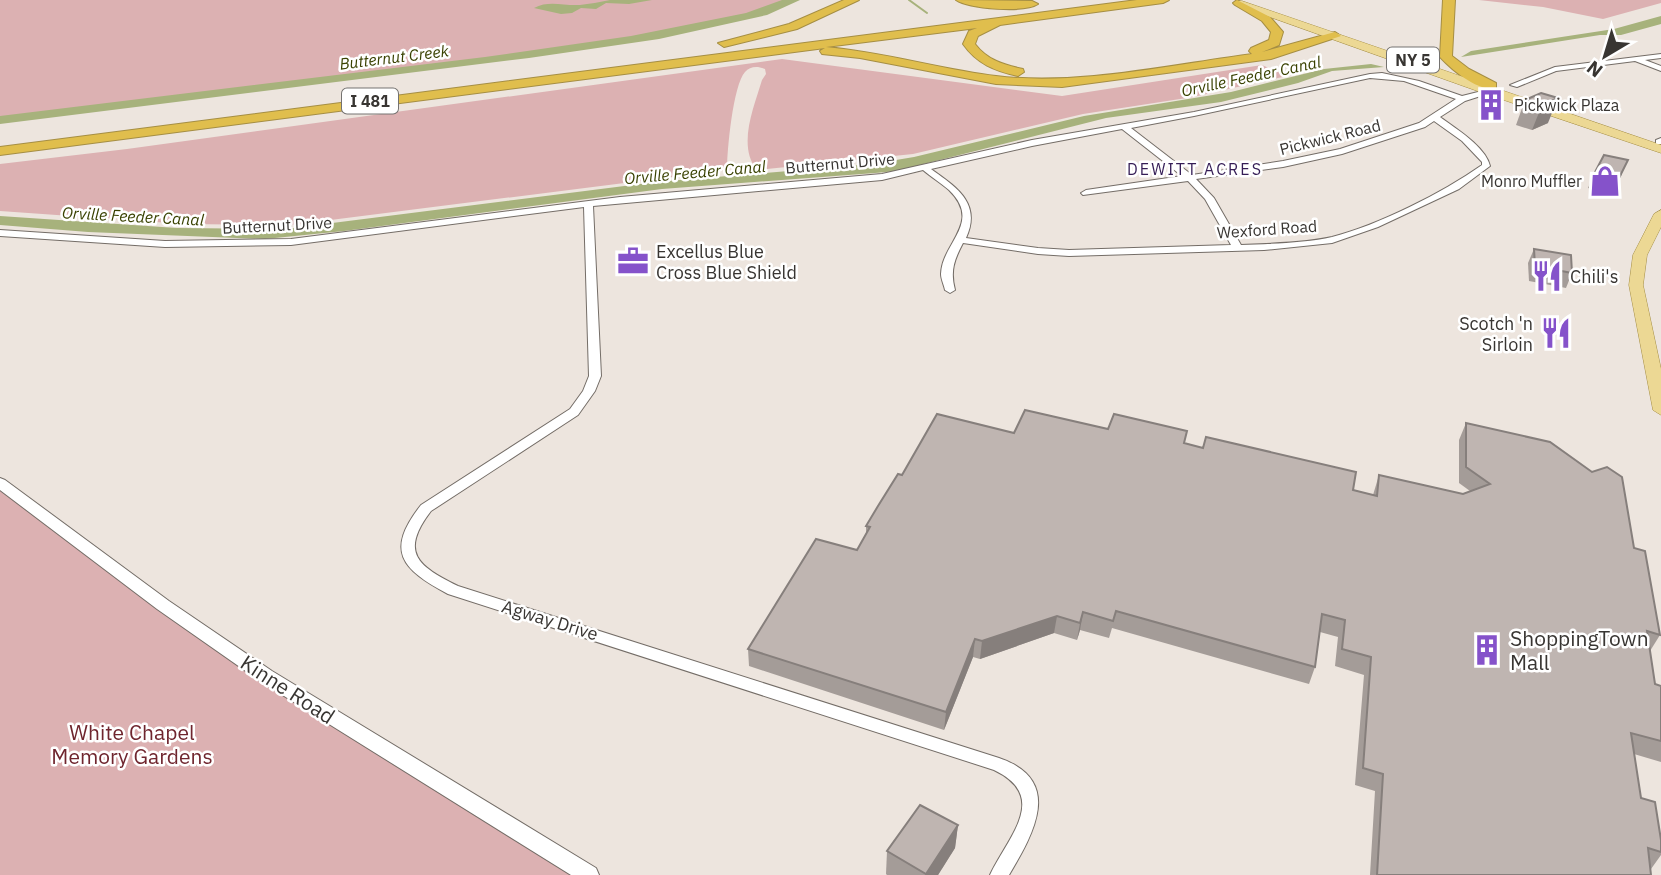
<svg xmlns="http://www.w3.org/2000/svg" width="1661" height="875" font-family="'IBM Plex Sans',sans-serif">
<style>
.green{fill:#dcb1b2}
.water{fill:#a7b27c}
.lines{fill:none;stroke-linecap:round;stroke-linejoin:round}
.stream{stroke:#a7b27c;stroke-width:2}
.minor-casing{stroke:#746d67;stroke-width:2}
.tertiary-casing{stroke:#746d67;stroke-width:2}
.primary-casing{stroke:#a58e44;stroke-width:1}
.motorway-casing{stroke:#a58e44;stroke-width:2}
.minor{fill:#fff;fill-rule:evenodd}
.tertiary{fill:#fff;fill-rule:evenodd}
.primary{fill:#ecd894;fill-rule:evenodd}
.motorway{fill:#e0be4d;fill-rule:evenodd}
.wall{fill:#a49c98}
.shaded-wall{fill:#867f7c}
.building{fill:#bfb5b1;stroke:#867f7c;stroke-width:2}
.labels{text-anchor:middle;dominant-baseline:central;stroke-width:5;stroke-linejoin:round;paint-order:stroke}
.far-water-label{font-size:16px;font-style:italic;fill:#394100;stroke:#fff}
.shield{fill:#fff;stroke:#747270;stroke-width:2}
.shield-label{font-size:16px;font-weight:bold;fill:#383532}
.far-poi-label{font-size:16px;fill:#383532;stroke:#fff;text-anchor:start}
.far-street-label{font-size:16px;fill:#383532;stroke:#fff}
.far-neighbourhood-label{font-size:16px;letter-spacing:2px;fill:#351d56;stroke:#fff}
.poi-label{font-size:18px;fill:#383532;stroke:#fff;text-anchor:start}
.street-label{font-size:18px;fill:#383532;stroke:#fff}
.near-poi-label{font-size:21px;fill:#383532;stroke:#fff;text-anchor:start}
.near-street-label{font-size:21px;fill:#383532;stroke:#fff}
.near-park-label{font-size:21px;fill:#6f252e;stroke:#fff}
</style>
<rect width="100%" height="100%" fill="#ede5de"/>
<!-- green -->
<g class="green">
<path d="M0,0H788L764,11L656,36L0,121Z"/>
<path d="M1479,0H1661V3L1603,19L1543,7Z"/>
<path d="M782,59L1062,96L1262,65L1287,76L1193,97L1083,114L913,154L757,170C737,146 754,107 762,80L766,74L765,69C758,66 750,66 745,72C733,85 727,151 727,170L291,225L184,224L0,211V164L127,149Z"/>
<path d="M0,483L163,605L590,875H0Z"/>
</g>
<!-- water -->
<g class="water">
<path d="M610,0H652L629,4L606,3L596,9L581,8L572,13L561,14L534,8C549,0 563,6 580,5C589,4 600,2 610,0Z"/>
<path d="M782,0H800L767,15L659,39L529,58L0,124V116L485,57L631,36L746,13Z"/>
<path d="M1661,16V24L1621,35H1600L1461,57L1471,51L1614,29Z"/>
<path d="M1371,64L1384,67L1332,71L1298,83L1221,102L1106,118L896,171L875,173L662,189L344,231L265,239L88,232L0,225V216L177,228L285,229L656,182L872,164L914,157L1084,116L1231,92L1324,69Z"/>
</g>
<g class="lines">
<!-- stream -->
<path class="stream" d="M909,0L927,13"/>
<defs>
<g id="minor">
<path d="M1661,54V58L1645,60L1661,66V71L1635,61L1556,71L1517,87L1510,85L1555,67Z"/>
<path d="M1382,73L1419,81L1462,96L1490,89V93L1465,101L1440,117C1455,128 1486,147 1490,166L1459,189L1378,227L1332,243L1264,250L1069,256L1038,254L963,243C954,260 950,271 955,290L950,293L945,290C944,285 941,279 941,274C942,242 983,223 949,190C941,183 931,177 923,170L882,180L593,206L601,376L595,391L578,415L431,511C399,553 418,566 458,586L999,758C1064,780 1034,833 1009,875H990C1007,838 1051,797 994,770L448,594C401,569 385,551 421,505L570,409L583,391L589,376L584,207L291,245L165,247L0,236V230L165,241L291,239L620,197L882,174L1032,140L1194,112L1370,74ZM1370,78L1404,81L1456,99L1419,123L1340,149L1283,161L1192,175L1131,128L1194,116ZM1434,121L1462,141L1482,162V165C1442,193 1379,225 1332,237C1306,243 1268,244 1241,245L1214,198L1196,179L1283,167L1342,154L1425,127ZM1122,129L1182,176L1086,190L1081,193L1083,195L1188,181L1205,199L1231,245L1069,250L1038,248L966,238C982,203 956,187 931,169L1032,146Z"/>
<path d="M1661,138V144H1656V140Z"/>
</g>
<path id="tertiary" d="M0,478L5,480L169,601L272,671L596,868L599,875H571L260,681L157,609L0,490Z"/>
<g id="primary">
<path d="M1236,1H1242L1661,145V153L1483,93L1236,5Z"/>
<path d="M1661,210V227L1647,255L1643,285L1661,369V415L1653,410L1629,285L1633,255L1654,214Z"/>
</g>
<g id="motorway">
<path d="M844,0H859L797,29L724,47L718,43L789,24Z"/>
<path d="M956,0L1032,1L1038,4C1025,13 969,9 956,0Z"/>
<path d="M1137,0H1169L1163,3L1000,25L978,36L975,44C987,60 1004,65 1023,69L1024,72L1018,76C995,71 977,64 963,44L969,31L977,28L826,47C884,52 939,69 996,76C1078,86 1169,65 1252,54L1249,51L1251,48L1269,40L1271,32L1262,21L1235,5L1233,3L1237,0L1270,17L1283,32L1279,45L1262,52L1335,32L1341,36L1271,59L1062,87L996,84L860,58L822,54L820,51L825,48L0,155V147Z"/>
<path d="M1443,0H1455L1452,56L1469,69L1496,83V89C1477,91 1452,70 1440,57Z"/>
</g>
</defs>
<!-- minor casing -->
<use href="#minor" class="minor-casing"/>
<!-- tertiary casing -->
<use href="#tertiary" class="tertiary-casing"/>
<!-- primary casing -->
<use href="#primary" class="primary-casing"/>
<!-- motorway casing -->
<use href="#motorway" class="motorway-casing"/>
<!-- minor -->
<use href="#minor" class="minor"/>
<!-- tertiary -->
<use href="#tertiary" class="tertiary"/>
<!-- primary -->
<use href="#primary" class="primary"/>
<!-- motorway -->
<use href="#motorway" class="motorway"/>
</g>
<!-- wall -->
<g class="wall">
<path d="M1541,93L1548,123L1532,130L1516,125L1525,100Z"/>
<path d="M1594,174H1622L1612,194L1588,188Z"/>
<path d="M1534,249L1572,273L1566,288L1529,281L1528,263Z"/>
<path d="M1466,423L1634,548L1660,635L1650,651L1655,684L1661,686V762L1634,754L1641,798L1661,840V855L1651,869V875H1370L1375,791L1355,785L1364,675L1335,666L1338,637L1320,632L1315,667L1309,684L1112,628L1109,638L1080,630L1077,640L1054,633L980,659L973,657L944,730L749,666L748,649L857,550L866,535V526L902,475L1014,433L1108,429L1187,431L1184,443L1373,495L1379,475L1463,494L1470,491L1459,483V440Z"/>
<path d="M958,825L955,848L938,875H887L886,874L887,851Z"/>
</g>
<!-- shaded-wall -->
<g class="shaded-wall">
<path d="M1558,98L1548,123L1532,130L1542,105Z"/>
<path d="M1083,612L1080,630L1077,640L1080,623Z"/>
<path d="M1057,616L1054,633L980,659L982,641Z"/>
<path d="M975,639L973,657L944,730L946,712Z"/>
<path d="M958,825L955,848L938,875H925Z"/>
</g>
<!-- building -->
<g class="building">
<path d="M1541,93L1558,98L1542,105L1525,100Z"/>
<path d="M1604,155L1628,160L1618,180L1594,174Z"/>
<path d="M1534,249L1571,255L1572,273L1535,266Z"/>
<path d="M1025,410L1108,429L1114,414L1187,431L1184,443L1203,448L1206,437L1356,472L1353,490L1377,496L1379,475L1463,494L1490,484L1466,467V423L1550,442L1592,472L1607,467L1622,477L1634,548L1645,551L1660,635L1647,631L1655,684L1661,686V741L1631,733L1641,798L1655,802L1661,840V852L1648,848L1651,875H1377L1383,774L1363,768L1371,657L1342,649L1345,620L1322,614L1315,667L1116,611L1113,621L1083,612L1080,623L1057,616L982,641L975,639L946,712L748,649L816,539L857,550L870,527L866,526L878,506L898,474L902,475L937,414L1014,433Z"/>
<path d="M920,805L958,825L926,874L887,851Z"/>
</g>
<!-- icons -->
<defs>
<symbol id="building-bare" viewBox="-9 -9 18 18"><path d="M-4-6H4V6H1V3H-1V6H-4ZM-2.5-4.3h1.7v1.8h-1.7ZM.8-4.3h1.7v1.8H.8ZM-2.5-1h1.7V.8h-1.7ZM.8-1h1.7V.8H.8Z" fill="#8552ca" stroke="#fff" stroke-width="2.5" paint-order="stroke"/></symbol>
<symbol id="shop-bare" viewBox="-9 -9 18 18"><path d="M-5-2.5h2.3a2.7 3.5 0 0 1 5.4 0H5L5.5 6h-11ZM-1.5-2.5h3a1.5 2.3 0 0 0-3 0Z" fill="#8552ca" stroke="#fff" stroke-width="2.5" paint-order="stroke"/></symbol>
<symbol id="office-bare" viewBox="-9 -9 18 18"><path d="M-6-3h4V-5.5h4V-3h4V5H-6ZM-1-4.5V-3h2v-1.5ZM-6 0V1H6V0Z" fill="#8552ca" stroke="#fff" stroke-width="2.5" paint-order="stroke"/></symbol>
<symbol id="restaurant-bare" viewBox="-9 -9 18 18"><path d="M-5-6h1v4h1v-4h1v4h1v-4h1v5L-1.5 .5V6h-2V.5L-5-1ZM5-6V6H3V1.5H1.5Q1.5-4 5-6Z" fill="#8552ca" stroke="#fff" stroke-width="2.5" paint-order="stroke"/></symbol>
</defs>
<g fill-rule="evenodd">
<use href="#building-bare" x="1469" y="83" width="44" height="44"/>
<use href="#shop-bare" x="1583" y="159" width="44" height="44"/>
<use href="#office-bare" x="611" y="239" width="44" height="44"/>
<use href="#restaurant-bare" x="1525" y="254" width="44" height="44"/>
<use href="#restaurant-bare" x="1534" y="311" width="44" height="44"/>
<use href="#building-bare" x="1465" y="628" width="44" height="44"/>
</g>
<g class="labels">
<!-- far-water labels -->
<g class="far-water-label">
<text transform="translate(394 57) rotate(-7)">Butternut Creek</text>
<text transform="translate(1251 76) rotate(-12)">Orville Feeder Canal</text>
<text transform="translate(695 172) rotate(-5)">Orville Feeder Canal</text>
<text transform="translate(133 216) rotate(3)">Orville Feeder Canal</text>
</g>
<!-- shield labels -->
<g class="shield">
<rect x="1387" y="47.5" width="52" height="25" rx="5"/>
<rect x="342" y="88.5" width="56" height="25" rx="5"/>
</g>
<g class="shield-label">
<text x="1413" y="60">NY 5</text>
<text x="370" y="101">I 481</text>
</g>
<!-- far-poi labels -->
<g class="far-poi-label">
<text x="1514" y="105">Pickwick Plaza</text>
<text x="1582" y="181" text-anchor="end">Monro Muffler</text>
</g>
<!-- far-street labels -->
<g class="far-street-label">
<text transform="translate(1330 137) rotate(-14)">Pickwick Road</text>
<text transform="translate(840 163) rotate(-5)">Butternut Drive</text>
<text transform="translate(277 225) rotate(-3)">Butternut Drive</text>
<text transform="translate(1267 229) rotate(-4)">Wexford Road</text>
</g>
<!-- far-neighbourhood labels -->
<g class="far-neighbourhood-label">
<text x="1195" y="169">DEWITT ACRES</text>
</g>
<!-- poi labels -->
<g class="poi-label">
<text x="656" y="251">Excellus Blue<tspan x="656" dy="21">Cross Blue Shield</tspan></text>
<text x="1570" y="276">Chili's</text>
<text x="1533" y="323" text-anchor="end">Scotch 'n<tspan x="1533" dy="21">Sirloin</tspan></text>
</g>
<!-- street labels -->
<g class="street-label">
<text transform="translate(550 620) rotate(17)">Agway Drive</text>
</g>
<!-- near-poi labels -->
<g class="near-poi-label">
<text x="1510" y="638">ShoppingTown<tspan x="1510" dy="24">Mall</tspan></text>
</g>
<!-- near-street labels -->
<g class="near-street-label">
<text transform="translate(288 689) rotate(33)">Kinne Road</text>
</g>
<!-- near-park labels -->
<g class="near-park-label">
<text x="132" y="732">White Chapel<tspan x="132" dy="24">Memory Gardens</tspan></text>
</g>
</g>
<!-- north arrow -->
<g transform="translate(1605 56) rotate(218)" stroke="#ffffff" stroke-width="5" paint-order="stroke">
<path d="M0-5L12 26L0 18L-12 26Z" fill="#383532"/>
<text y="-10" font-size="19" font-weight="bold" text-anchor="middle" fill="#383532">N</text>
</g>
</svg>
